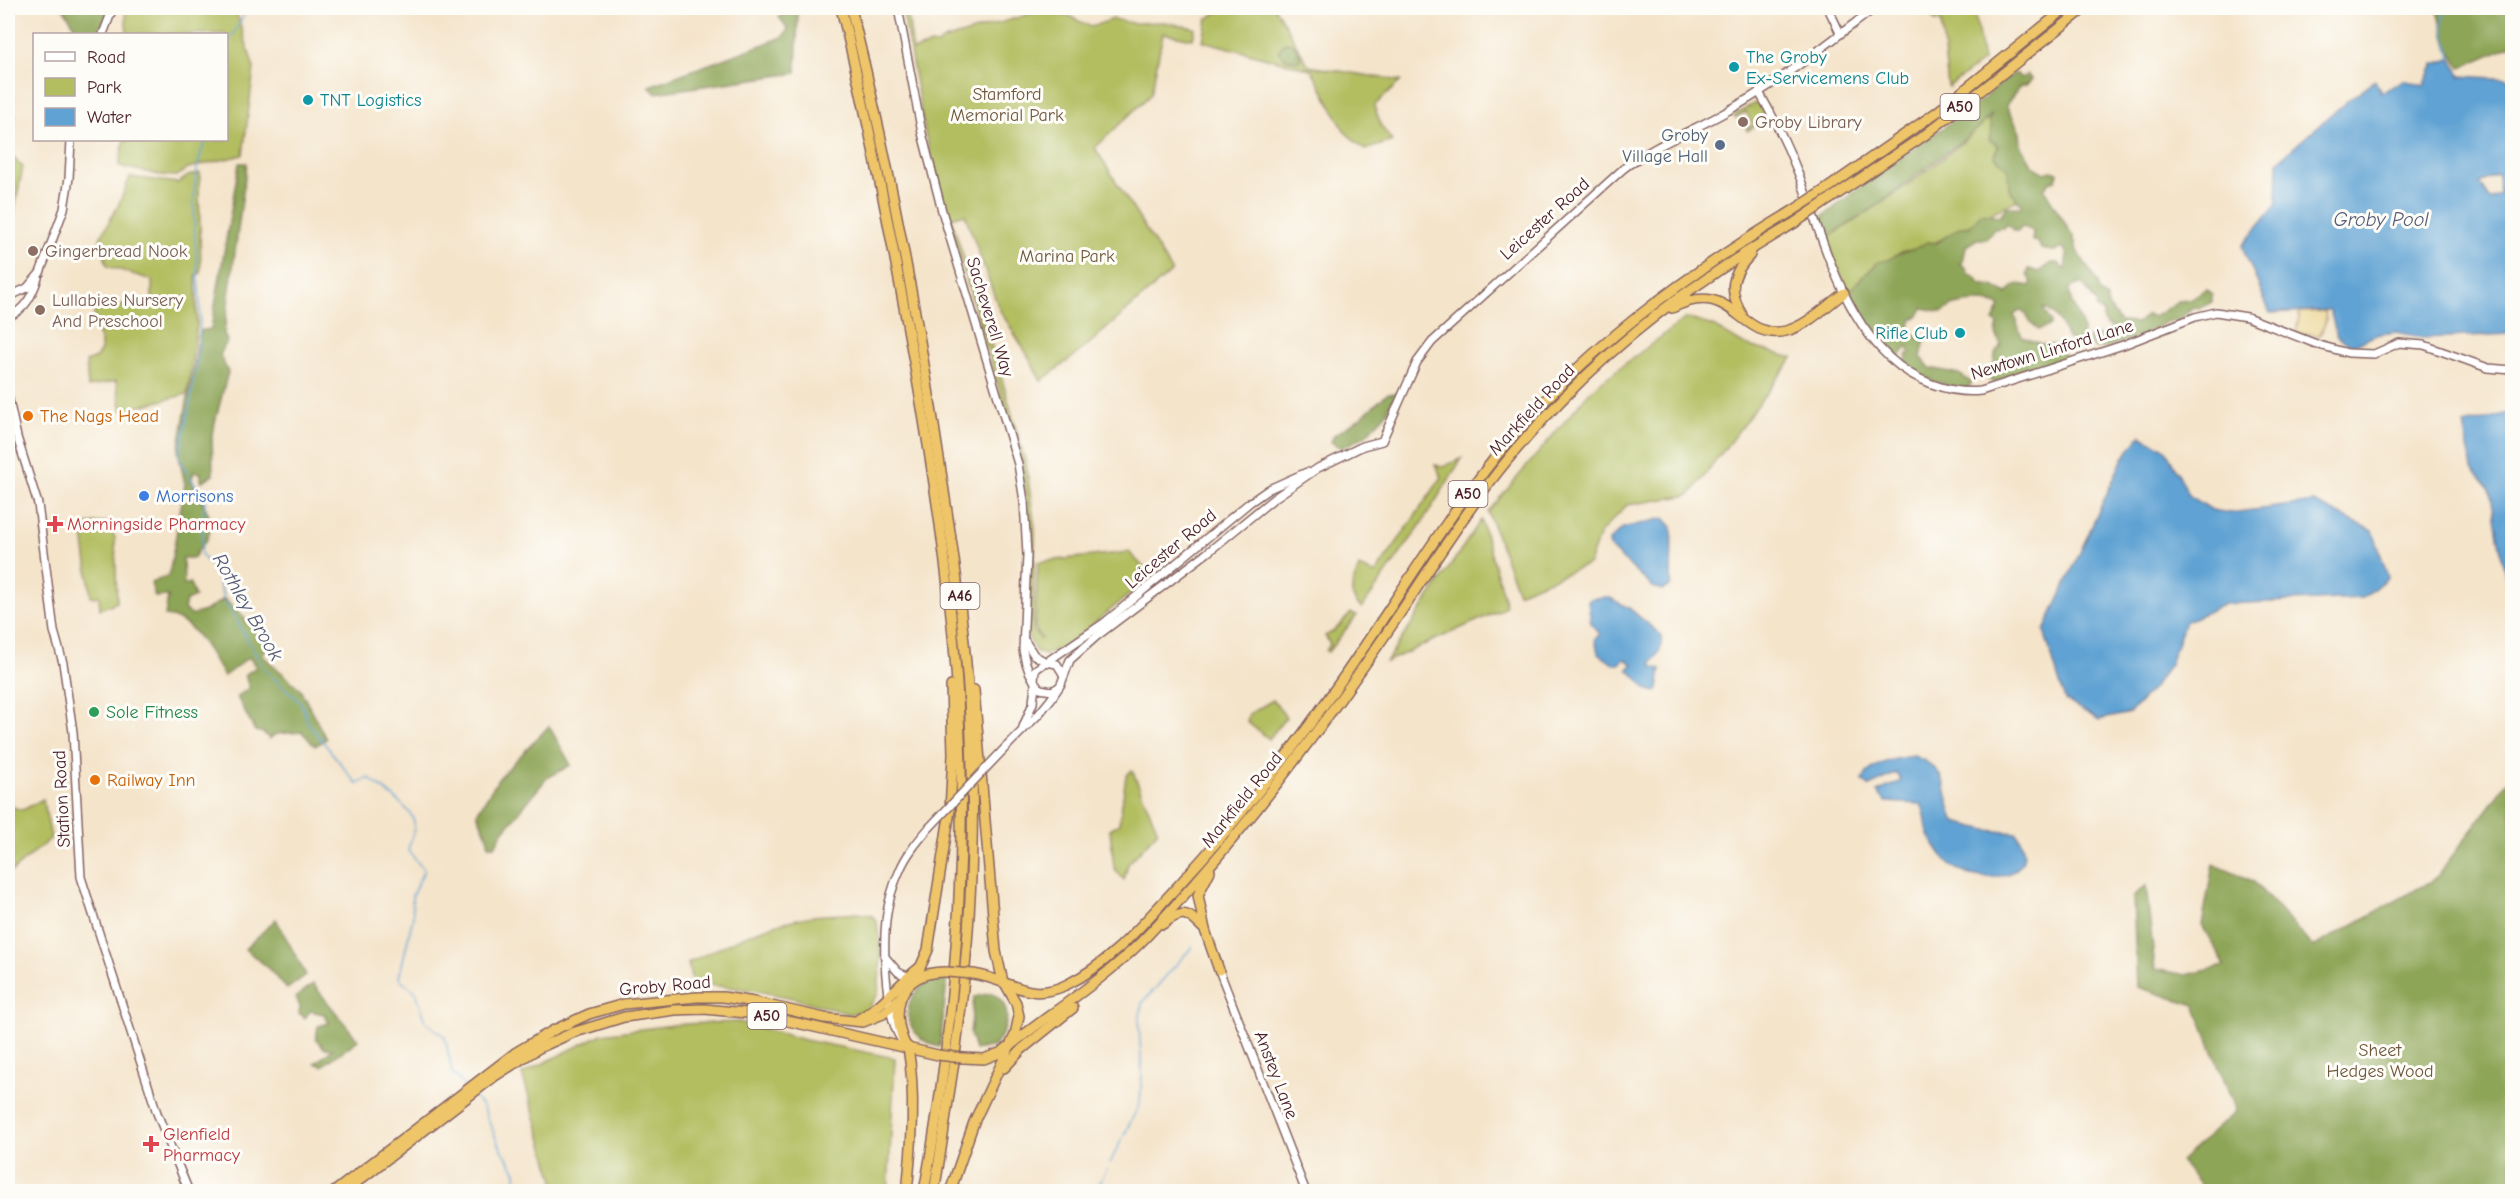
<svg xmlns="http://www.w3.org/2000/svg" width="2520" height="1199" font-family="'Comic Neue',sans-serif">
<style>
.green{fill:#b2be60;stroke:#7e6e46;stroke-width:1.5}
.forest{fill:#8da556;stroke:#6c6240;stroke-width:1.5;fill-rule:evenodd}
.sand{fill:#eeda9e;stroke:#9c7c64;stroke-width:1.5}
.water{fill:#5fa2d3;stroke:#54607f;stroke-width:1.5;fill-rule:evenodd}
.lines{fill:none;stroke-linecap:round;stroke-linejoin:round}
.stream{stroke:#5fa2d3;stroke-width:1.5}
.tertiary-casing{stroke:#866463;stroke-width:10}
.trunk-casing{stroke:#866463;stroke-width:12}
.tertiary{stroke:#fff;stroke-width:7}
.trunk{stroke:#eec569;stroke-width:9}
.tertiary-bridge-casing{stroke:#866463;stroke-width:10;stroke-linecap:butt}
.trunk-bridge-casing{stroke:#866463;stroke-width:12;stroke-linecap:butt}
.tertiary-bridge{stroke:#fff;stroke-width:7}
.trunk-bridge{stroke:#eec569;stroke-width:9}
.culture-dot{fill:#0f9aa8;stroke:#fdfcf7;stroke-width:2}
.education-dot{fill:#8d6e63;stroke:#fdfcf7;stroke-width:2}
.service-dot{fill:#5c6f8a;stroke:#fdfcf7;stroke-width:2}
.food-dot{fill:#e8710a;stroke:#fdfcf7;stroke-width:2}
.shop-dot{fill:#3f7fe0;stroke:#fdfcf7;stroke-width:2}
.health-dot{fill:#e0444e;stroke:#fdfcf7;stroke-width:2}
.leisure-dot{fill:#2e9e5b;stroke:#fdfcf7;stroke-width:2}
.labels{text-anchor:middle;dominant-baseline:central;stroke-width:6;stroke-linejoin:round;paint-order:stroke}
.shield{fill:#fdfcf7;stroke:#806168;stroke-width:1.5}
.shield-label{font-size:16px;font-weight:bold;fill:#4a1f2b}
.culture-label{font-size:18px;fill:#0d838f;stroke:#fdfcf7;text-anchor:start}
.park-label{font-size:18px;fill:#6e573e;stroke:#fdfcf7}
.education-label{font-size:18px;fill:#785e54;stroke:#fdfcf7;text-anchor:start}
.service-label{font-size:18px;fill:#4e5e75;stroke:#fdfcf7;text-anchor:end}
.street-label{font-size:18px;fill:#4a1f2b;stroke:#fdfcf7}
.food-label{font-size:18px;fill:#c56008;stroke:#fdfcf7;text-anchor:start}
.shop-label{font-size:18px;fill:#366cbe;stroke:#fdfcf7;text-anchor:start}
.health-label{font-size:18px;fill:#be3a42;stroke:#fdfcf7;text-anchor:start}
.leisure-label{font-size:18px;fill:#27864d;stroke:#fdfcf7;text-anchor:start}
.water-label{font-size:20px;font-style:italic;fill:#535a77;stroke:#fdfcf7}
</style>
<rect width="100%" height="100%" fill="#fdfcf7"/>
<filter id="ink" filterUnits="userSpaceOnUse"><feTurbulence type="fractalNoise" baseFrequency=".0167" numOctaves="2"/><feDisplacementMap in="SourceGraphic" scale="12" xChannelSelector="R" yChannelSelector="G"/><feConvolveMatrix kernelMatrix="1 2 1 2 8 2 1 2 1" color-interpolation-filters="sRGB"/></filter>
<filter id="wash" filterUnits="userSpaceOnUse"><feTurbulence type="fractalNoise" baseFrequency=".008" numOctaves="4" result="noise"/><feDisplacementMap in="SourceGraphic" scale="24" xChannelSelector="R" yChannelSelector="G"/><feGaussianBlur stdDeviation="1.35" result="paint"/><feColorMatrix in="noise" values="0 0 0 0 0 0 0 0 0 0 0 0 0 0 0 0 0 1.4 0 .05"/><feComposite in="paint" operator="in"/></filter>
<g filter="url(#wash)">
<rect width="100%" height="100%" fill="#f4e4ca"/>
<!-- green -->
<g class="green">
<path d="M125,8H235L254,68L243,155L188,168L177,176L159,175L119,166L124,140H226V34H127Z"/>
<path d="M902,8H907L913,51L931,44L937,45L944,40L1036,12L1069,16L1091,27L1113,19L1132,23L1164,22L1195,28L1193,39L1163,33L1151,94L1095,148L1172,271L1082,350L1041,381L1027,354L999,309L965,214L951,218L1000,372L1026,464L1035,528L1033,630L1042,640L1035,628L1038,562L1129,552L1149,573H1152L1147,584L1140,586L1082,633L1066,645L1045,655L1035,651L1027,633L1030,539L1022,465L948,219L925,133Z"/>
<path d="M1224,8H1275L1309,66L1401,81L1374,106L1381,126L1392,141L1365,150L1345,132L1312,70L1203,41L1207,19Z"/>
<path d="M1930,8H1974L1983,61L1948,87L1941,21H1935L1931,16Z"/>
<path d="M1755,103L1759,104L1767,120L1747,131L1746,128L1753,125L1746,112L1735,118L1734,115Z"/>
<path d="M8,113L15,116L9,154L23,167L13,217L8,216Z"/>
<path d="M1994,113L2029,194L1901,260L1853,296L1844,282L1826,239C1884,203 1946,161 1994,113Z"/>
<path d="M200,173L199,191L201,273L196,275L197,325L187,394L122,411L116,381L88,387L86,362L96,358L101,350V341L96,330L94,311L134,303L152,308V280L107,266L100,238L119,204L130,177L178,183L188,176Z"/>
<path d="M1686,318L1713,326L1745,345L1793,358L1690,495L1627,505L1600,533L1589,564L1518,593L1488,512L1593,388Z"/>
<path d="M1462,458L1422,523L1362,608C1345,595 1353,584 1359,567L1375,574L1442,477L1435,465L1443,467Z"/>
<path d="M1481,520L1506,605L1501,610L1386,662Z"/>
<path d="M107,522L115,538L117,602L100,609L99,596L91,597L82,525Z"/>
<path d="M1351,613L1357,615L1328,652L1326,651L1330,644L1325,636L1334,631Z"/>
<path d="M1273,700L1286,717L1269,739L1247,722L1249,714Z"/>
<path d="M1132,770L1158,831L1128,864L1124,880L1114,868L1110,829L1119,824L1126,776Z"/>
<path d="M8,782L11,807L23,810L43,799L51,838L11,872L8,867Z"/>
<path d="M858,913L871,915L877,921L881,956L878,994L866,1011L849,1014L793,998L752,990L710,985L693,986L688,963C722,946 760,927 797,919C817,914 837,915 858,913Z"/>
<path d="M739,1022L805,1040L895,1058L888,1191H557L522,1074L602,1034L681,1024Z"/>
</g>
<!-- forest -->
<g class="forest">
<path d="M63,8H111V9L98,34H80Z"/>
<path d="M2437,8H2512V45L2460,68L2449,49Z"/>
<path d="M783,14H798L796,73L655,93L649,86L783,37L788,29L779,17Z"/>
<path d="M1285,42L1294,44L1301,57L1298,62L1284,58L1278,51Z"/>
<path d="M2016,73L2021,78L2027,75L2032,79L2026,85L2020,86L2006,105L2020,132L2021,145L2033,166L2045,173L2051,171L2058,173L2056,180L2049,182L2044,189L2074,238L2077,251L2098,283L2099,291L2107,299L2108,306L2120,322L2137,323L2147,315L2154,317L2178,301L2189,300L2206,289L2212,294V302L2200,308L2193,307L2179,320L2166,322L2146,334L2105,348L2095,349L2087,341L2090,337L2105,334L2110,330L2111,326H2107L2103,319V313L2096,308L2097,304L2082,283L2070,288C2066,306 2094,327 2078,343L2067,338C2061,326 2058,312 2043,308L2051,322L2050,326L2038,330L2022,311L2019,310L2014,315L2022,337L2041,344L2057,346L2067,358L2047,363L2039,369H2026L2015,376L2003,378L1995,383L1984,377V372L1993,370L1995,354L2001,345L1996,334L1998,324L1993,321L2000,306C1988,300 1967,302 1955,305C1951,306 1947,310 1942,312L1923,308L1919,316L1912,320L1909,329L1913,335L1925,340L1921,357L1930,368L1959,374L1972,383L1966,390L1932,381L1905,368L1907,355L1910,353L1908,346L1899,357L1887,352L1882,344H1875L1862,315L1852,308C1846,282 1865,278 1878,262C1891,261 1895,254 1905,251C1917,248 1915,250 1927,242L1937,243L1960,227H1969L1982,213L1999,216L2007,207H2021L2022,204L2017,201L2015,196L2009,189L2008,168L1995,157L1998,145L1989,140L1992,127L1989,120L1992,114L1976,130L1878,205L1826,239L1821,218L1857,189L1982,100C1993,92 2005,77 2016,73ZM2006,225H2009L2014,231H2018L2022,226L2033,231L2032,241L2038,242L2041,249L2054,251L2063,247L2067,255L2065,269L2062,268L2059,263H2052L2039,272L2029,269L2027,275L2032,283L2029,286C2016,282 2015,284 2007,294L1993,286L1980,284L1976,277L1968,273L1967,269L1960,263L1963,262L1966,246L1977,239H1986L1994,229L2004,228Z"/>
<path d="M239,163H247L224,334L227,341L220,355L228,372L212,434L213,475L201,482V473L194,472L191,481C199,499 218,518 207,539C203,546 198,548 194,558H183L184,585L190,583L195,597L186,601L184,609L191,615L205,611L224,599C244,612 249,633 275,641L265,650L263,656L300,689L326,739L315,746L302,732L276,734L269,739L264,733L255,731L237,697L249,688L245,675L256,667L249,657L224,676C209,654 194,618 165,616L168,596L155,597L151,583L169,575L185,484L178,452L200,331L211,329Z"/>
<path d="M1398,393L1385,415L1364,437L1341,448L1331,442L1334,435L1359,419L1387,394Z"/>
<path d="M549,726L571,765L547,778L502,833L495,846H489L487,836L477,813L499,778Z"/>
<path d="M2512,776V1191H2205L2180,1161L2236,1111L2195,1005L2137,987L2133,896L2146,886L2155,969L2186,975L2225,966L2202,925L2213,864L2253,881L2313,947L2435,879Z"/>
<path d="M276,919L306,975L287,989L266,966L245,949Z"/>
<path d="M935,980H947L940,1047C901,1039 896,992 935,980Z"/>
<path d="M313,984L358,1040L322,1066L315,1063L333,1049L324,1048L316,1039L318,1026L329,1023L324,1014L310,1011L305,1018L299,1013L300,1007L296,997Z"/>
<path d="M992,993C1014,1006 1008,1028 995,1046L975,1050L970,1034L974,997Z"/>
</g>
<!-- sand -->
<path class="sand" d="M2325,311L2326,320L2320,335L2296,333L2300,312Z"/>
<!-- water -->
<g class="water">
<path d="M2452,59L2460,76L2512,79V334L2422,338L2397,332L2379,334L2353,345L2337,337L2330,310L2270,313L2242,246L2277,203L2278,161L2347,101L2375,80L2381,93L2404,80L2424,86L2434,64ZM2498,174L2500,195L2490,200L2479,183Z"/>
<path d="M2512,412V614L2490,490L2472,469L2464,425Z"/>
<path d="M2141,435L2166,450L2190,496L2212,510L2230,513L2314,502L2373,531L2388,577L2363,598L2225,604L2185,622L2170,664L2152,689L2130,713L2099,720L2065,700L2044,631L2123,458Z"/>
<path d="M1664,518L1672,527L1671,585L1663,590L1653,587L1610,548L1609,541L1623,528Z"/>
<path d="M1608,597L1629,608L1661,635C1663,646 1659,655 1651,663L1653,667L1661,669L1658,690L1655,692L1647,689L1628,669L1633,664L1625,659L1619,664H1613L1598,653L1595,639L1600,634L1591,624L1588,601L1593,598Z"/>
<path d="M1914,756C1951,770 1942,792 1955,822L1987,830L2016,833C2045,877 1984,887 1955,868C1945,862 1934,846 1929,835C1925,825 1927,815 1921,804L1886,802L1877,792L1901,781L1897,773L1869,786L1862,780C1871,763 1896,758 1914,756Z"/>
</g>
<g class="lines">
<!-- stream -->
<g class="stream">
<path d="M2446,8L2442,23L2452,59"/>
<path d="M226,47L248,8"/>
<path d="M206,140C182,193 201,263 200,321C199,367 188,412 179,457L205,502L201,554L215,571L224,599L264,669L301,703L308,723L357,784L369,778C381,788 412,808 414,822C416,829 410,842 408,850L424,870L412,896L413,917L399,978L416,992L426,1022L445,1037L452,1072L466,1088"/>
<path d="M475,1098L483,1107L498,1143L516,1172L517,1188L522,1192"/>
<path d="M1110,1163L1140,1103L1142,1075L1139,1023L1142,1003L1192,947"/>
<path d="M1095,1192L1107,1169"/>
</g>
</g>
</g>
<g filter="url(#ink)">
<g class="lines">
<defs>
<g id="tertiary">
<path d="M898,8L922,133L942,211L1018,464L1024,501L1027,555L1023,650C1025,665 1030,677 1040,689L1052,691L1057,688"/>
<path d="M1828,8L1840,33"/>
<path d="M103,34L113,8"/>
<path d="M1759,92C1774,118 1788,147 1799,175C1826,247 1851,355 1932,384C1948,390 1964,393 1981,391L2123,345L2195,317L2216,312L2247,317L2319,345L2348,353L2374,354L2399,343L2424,345L2488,368L2512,370"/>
<path d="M8,297L27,288L40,273L64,209L69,178L71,140"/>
<path d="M8,317C26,309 32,296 38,278"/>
<path d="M8,395L17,437L38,504L54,631L63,663L73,732L81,877L157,1113L189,1192"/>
<path d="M1025,641L1034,655L1046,662"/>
<path d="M1048,661L1104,623L1249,503L1269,489L1307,472"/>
<path d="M1034,680L1035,670L1046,662L1057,664L1063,674"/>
<path d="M1023,727L1033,703L1035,684"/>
<path d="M1006,747L1038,715L1051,699L1061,684L1070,660L1097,636L1207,553L1273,499L1318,468L1363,446L1382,441L1417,362L1432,342L1623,169C1654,145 1690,132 1724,113C1778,84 1826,44 1875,8"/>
<path d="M886,958L898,972L911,978"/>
<path d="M1219,970L1306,1192"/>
<path d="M903,1042C885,1021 883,947 886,920C888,903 893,885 900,870C906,855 918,841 929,828"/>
</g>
<g id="trunk">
<path d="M841,8C871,130 895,254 917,379C939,506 958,637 961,767C964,909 950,1052 924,1192"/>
<path d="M851,8C885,146 912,286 934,426C948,518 963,608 969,701C978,837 969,974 947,1108C943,1136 939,1164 934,1192"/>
<path d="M1825,190L1937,112L2066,8"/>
<path d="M1830,199L1925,135L2085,8"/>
<path d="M1672,308C1734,276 1738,342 1786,331C1807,326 1826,306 1844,293"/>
<path d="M1742,315C1728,290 1731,275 1750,255"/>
<path d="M974,690L996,951L1003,982"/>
<path d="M1210,871L1198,895L1205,930L1219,970"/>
<path d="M1163,924C1184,908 1188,913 1205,930"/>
<path d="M973,974C1010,979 1029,1004 1068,984C1111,963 1144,922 1177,887C1238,821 1293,750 1345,675C1396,601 1442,524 1498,454C1579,353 1681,278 1791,212"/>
<path d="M915,979L928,950L950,810L953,755L951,686"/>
<path d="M859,1019C883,1006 898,984 919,968"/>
<path d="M907,1047C902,1041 901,1033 899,1025C894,991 913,971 947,972"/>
<path d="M963,1058L984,1059L1002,1052C1047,1015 1097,985 1139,944C1158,925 1176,904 1194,884C1266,802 1331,715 1392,625C1430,569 1466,510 1509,458C1568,388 1636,325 1712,275C1739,256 1768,239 1796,222"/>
<path d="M1004,1068L1022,1049L1073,1008"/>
<path d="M334,1192L515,1053L554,1030L589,1014L624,1004L697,997H723L754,1002L824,1018L863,1022L883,1014L901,997"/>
<path d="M344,1192L495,1076L539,1048L572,1033L624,1017L675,1010L704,1009L757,1014L938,1055"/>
<path d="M907,1192C912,1143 916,1096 908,1047"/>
<path d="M950,1192L974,1122L1015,1035L1019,1016L1016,1003L1006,985"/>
</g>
</defs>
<!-- tertiary casing -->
<use href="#tertiary" class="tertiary-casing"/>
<!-- trunk casing -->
<use href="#trunk" class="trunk-casing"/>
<!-- tertiary -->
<use href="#tertiary" class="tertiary"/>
<!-- trunk -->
<use href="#trunk" class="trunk"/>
<defs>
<path id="tertiary-bridge" d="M929,828L1006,747"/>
<g id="trunk-bridge">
<path d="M1791,212L1825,190"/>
<path d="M1796,222L1830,199"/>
<path d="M947,972L973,974"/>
<path d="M938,1055L963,1058"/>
</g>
</defs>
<!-- tertiary-bridge casing -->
<use href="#tertiary-bridge" class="tertiary-bridge-casing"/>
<!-- trunk-bridge casing -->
<use href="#trunk-bridge" class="trunk-bridge-casing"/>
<!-- tertiary-bridge -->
<use href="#tertiary-bridge" class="tertiary-bridge"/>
<!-- trunk-bridge -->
<use href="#trunk-bridge" class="trunk-bridge"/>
</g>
</g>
<!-- markers -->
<g class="culture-dot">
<circle cx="1734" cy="67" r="6"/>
<circle cx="308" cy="100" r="6"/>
<circle cx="1960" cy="333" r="6"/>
</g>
<g class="education-dot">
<circle cx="1743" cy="122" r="6"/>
<circle cx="33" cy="251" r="6"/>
<circle cx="40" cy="310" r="6"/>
</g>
<circle class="service-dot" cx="1720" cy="145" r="6"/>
<g class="food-dot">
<circle cx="28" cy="416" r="6"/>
<circle cx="95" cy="780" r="6"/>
</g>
<circle class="shop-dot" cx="144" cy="496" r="6"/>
<g class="health-dot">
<path d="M52 515h6v6h6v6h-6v6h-6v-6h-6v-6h6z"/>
<path d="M148 1135h6v6h6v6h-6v6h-6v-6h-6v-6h6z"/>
</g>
<circle class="leisure-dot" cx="94" cy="712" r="6"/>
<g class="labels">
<!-- shield labels -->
<g class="shield">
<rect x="1940.5" y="94" width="39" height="26" rx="4.5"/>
<rect x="1448.5" y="481" width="39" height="26" rx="4.5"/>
<rect x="940.5" y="583" width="39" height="26" rx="4.5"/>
<rect x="747.5" y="1003" width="39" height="26" rx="4.5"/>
</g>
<g class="shield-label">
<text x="1960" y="107">A50</text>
<text x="1468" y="494">A50</text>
<text x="960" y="596">A46</text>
<text x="767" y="1016">A50</text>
</g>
<!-- culture labels -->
<g class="culture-label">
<text x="1746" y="57">The Groby<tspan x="1746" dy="21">Ex-Servicemens Club</tspan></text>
<text x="320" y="100">TNT Logistics</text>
<text x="1948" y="333" text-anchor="end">Rifle Club</text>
</g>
<!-- park labels -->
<g class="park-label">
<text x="1007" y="94">Stamford<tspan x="1007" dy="21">Memorial Park</tspan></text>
<text x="1067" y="256">Marina Park</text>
<text x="2380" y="1050">Sheet<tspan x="2380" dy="21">Hedges Wood</tspan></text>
</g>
<!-- education labels -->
<g class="education-label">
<text x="1755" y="122">Groby Library</text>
<text x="45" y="251">Gingerbread Nook</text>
<text x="52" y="300">Lullabies Nursery<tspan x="52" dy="21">And Preschool</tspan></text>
</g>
<!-- service labels -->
<g class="service-label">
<text x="1708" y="135">Groby<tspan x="1708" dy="21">Village Hall</tspan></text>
</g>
<!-- street labels -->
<g class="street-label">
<text transform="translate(1545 219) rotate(-42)">Leicester Road</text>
<text transform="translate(990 317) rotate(73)">Sacheverell Way</text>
<text transform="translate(2052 350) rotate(-17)">Newtown Linford Lane</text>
<text transform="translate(1532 410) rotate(-47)">Markfield Road</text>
<text transform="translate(1171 549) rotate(-40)">Leicester Road</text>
<text transform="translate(62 799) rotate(-93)">Station Road</text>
<text transform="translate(1242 800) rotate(-51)">Markfield Road</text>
<text transform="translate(665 986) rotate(-5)">Groby Road</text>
<text transform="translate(1276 1075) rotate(69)">Anstey Lane</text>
</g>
<!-- food labels -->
<g class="food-label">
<text x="40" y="416">The Nags Head</text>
<text x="107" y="780">Railway Inn</text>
</g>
<!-- shop labels -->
<g class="shop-label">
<text x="156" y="496">Morrisons</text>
</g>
<!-- health labels -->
<g class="health-label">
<text x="67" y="524">Morningside Pharmacy</text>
<text x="163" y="1134">Glenfield<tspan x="163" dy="21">Pharmacy</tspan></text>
</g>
<!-- leisure labels -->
<g class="leisure-label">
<text x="106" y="712">Sole Fitness</text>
</g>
<!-- water labels -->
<g class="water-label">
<text x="2381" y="219">Groby Pool</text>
<text transform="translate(248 607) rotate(60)">Rothley Brook</text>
</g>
</g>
<!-- margin -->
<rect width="2520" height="1199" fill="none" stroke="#fdfcf7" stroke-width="30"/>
<!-- legend -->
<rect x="33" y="33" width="195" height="108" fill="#fdfcf7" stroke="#b5a4a5" stroke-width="1.5"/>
<rect x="45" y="52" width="30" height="9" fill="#ffffff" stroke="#b5a4a5" stroke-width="1.5"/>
<text x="87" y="63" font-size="18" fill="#4a1f2b">Road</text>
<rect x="45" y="78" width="30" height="18" fill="#b2be60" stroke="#b5a4a5" stroke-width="1.5"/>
<text x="87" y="93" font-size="18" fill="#4a1f2b">Park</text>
<rect x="45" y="108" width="30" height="18" fill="#5fa2d3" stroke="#b5a4a5" stroke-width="1.5"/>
<text x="87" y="123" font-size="18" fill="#4a1f2b">Water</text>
</svg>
